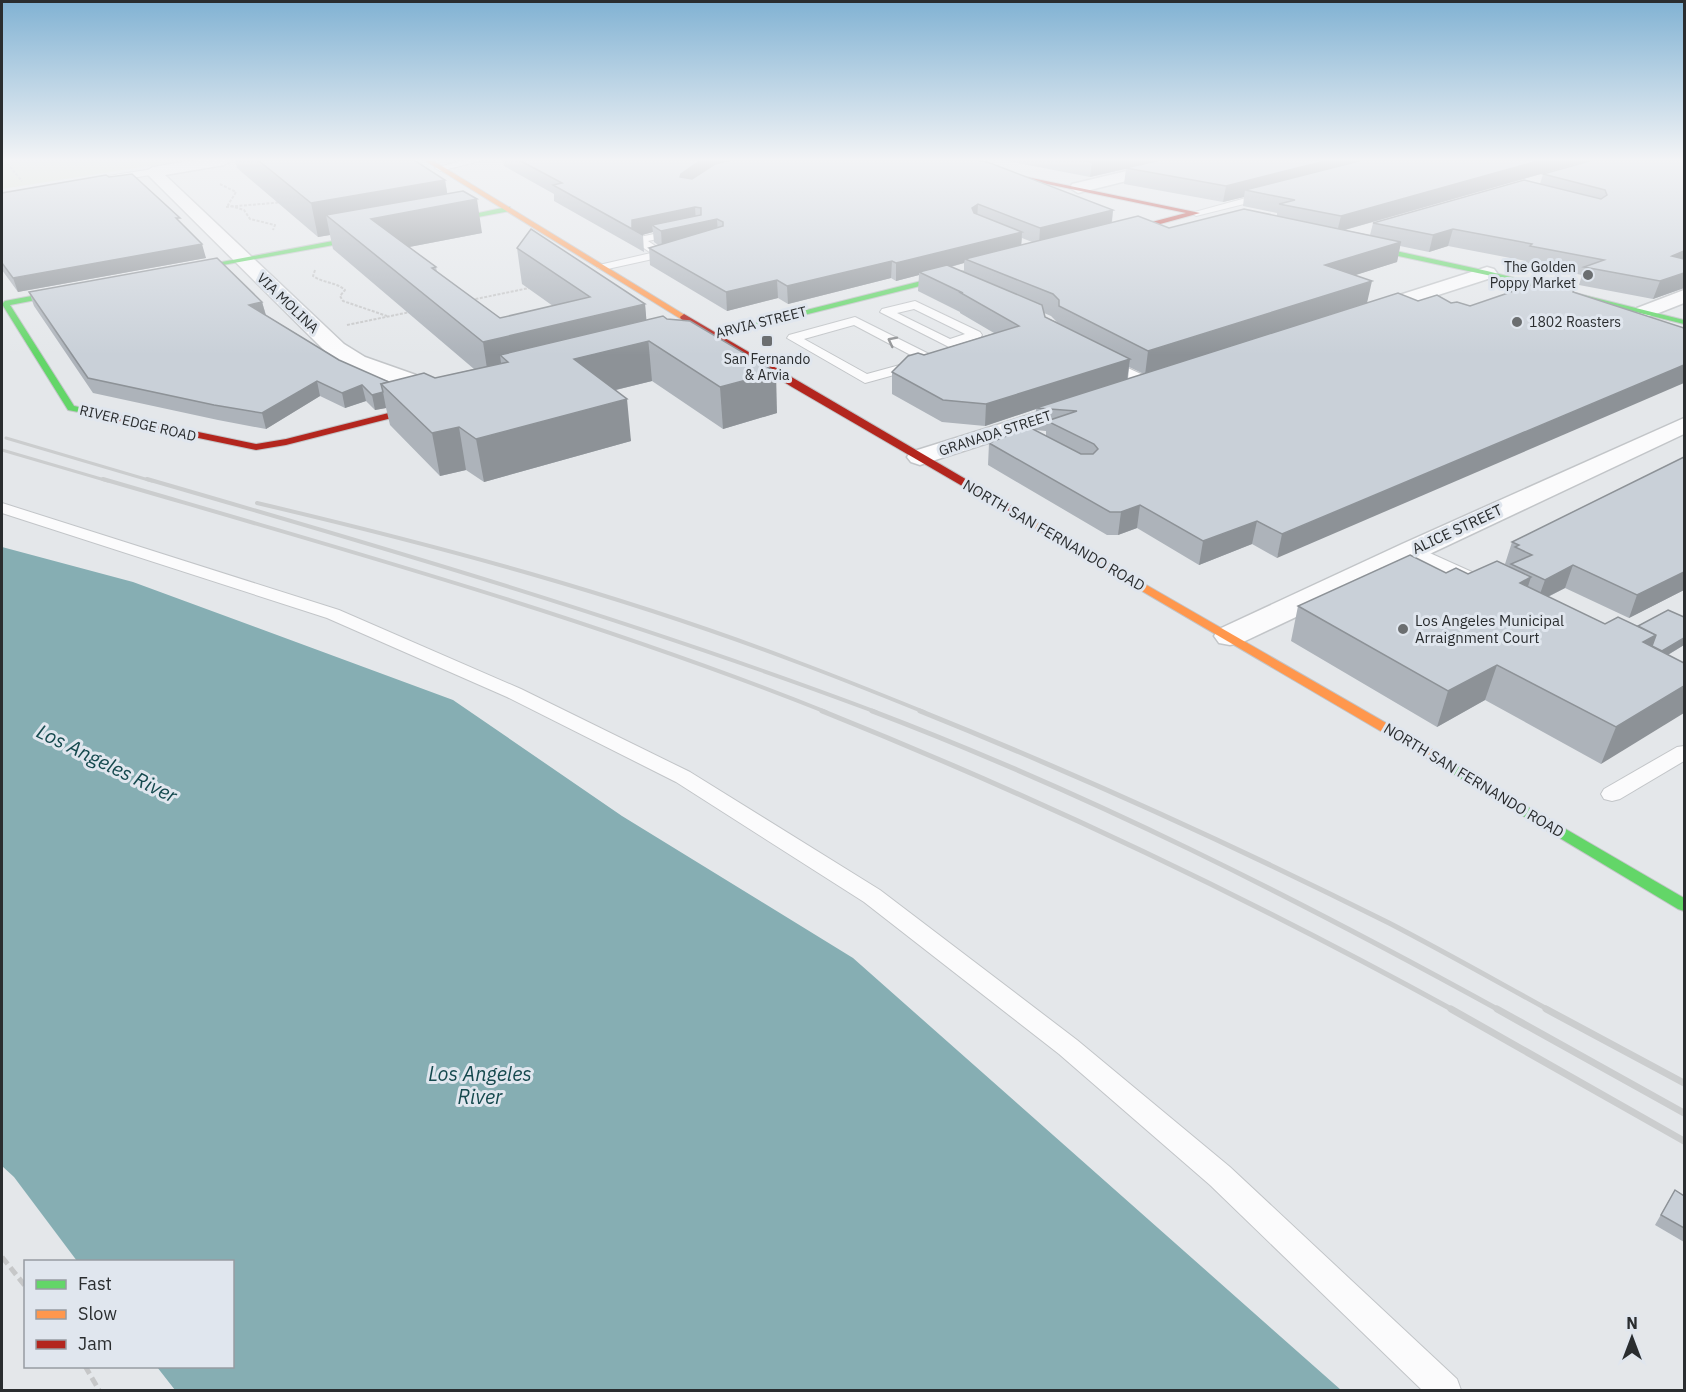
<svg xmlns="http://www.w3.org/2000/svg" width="1686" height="1392" font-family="'IBM Plex Sans',sans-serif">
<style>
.green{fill:#dce2ce}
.water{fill:#86aeb3}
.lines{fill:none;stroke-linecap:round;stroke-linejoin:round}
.lane-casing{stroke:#c2c5c8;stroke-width:2}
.street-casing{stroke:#c2c5c8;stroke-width:3}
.fast-casing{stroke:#c2c5c8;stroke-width:2}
.slow-casing{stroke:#c2c5c8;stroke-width:2}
.jam-casing{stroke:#c2c5c8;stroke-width:2}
.path-far1{stroke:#c6c7c8;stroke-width:2;stroke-dasharray:3 1.5;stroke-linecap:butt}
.path{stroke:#c6c7c8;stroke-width:5;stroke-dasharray:9 4.5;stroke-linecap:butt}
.lane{fill:#fbfbfc;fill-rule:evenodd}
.street{fill:#fbfbfc;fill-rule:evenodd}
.fast{fill:#63d668;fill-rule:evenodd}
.slow{fill:#ff974d;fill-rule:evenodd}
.jam{fill:#b3261e;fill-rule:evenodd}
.rail-far3{stroke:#cbcdce;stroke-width:3}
.rail-far2{stroke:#cbcdce;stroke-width:4}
.rail-far1{stroke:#cbcdce;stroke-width:5}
.rail{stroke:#cbcdce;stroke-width:7}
.wall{fill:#adb3ba;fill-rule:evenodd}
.shaded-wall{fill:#8d9297}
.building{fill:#c9d0d8;stroke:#8d9297;stroke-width:1.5}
.oneway{stroke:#929496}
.poi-dot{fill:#6b6e70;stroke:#e0e6ee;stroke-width:2}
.labels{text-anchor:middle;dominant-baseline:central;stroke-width:6;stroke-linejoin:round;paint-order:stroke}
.far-poi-label{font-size:14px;fill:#2a2d2f;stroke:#e0e6ee;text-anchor:end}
.far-street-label{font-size:14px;fill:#2a2d2f;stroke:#e0e6ee}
.street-label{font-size:15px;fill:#2a2d2f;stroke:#e0e6ee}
.poi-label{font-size:15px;fill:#2a2d2f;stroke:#e0e6ee;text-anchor:start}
.near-water-label{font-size:20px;font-style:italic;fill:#15494e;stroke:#e0e6ee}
</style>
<rect width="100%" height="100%" fill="#e4e7ea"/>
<!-- green -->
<path class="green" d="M2,160H186L2,189Z"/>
<!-- water -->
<path class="water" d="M2,547L133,582L453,700L622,816L853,958L1341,1390H175L157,1367L232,1366V1262L77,1261L14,1177L2,1166Z"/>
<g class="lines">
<defs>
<g id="lane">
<path d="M465,160H484L440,171L435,168Z"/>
<path d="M153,169L158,172L156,174L108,182L103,179L108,176Z"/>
<path d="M1268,192L1272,193V197L1196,216L1191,213Z"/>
<path d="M678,229L682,230V234L648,241L663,251L680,249V253L603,270L597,267L599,265L651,253L635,242V238Z"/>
<path d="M915,301L980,332L982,335L980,338L949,347L880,312L882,309ZM914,309L965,334L950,339L897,313Z"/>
<path d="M855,317L935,357L937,360L930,364L923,361L925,364L923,367L865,383L787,338L789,335ZM854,325L922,361L918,360L867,374L804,339Z"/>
<path d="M1104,357L1154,380L1156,383L1154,386H1144L1099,364L1097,361Z"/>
<path d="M2,503L339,610L521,689L690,772L880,890L1077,1040L1230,1167L1457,1379L1461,1390H1422L1210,1185L1059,1054L864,902L676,782L507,697L327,618L2,513Z"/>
<path d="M1412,545L1483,577L1486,581L1483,585H1471L1406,554L1404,550L1406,546Z"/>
<path d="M1684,746V761L1620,799L1612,801L1604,799L1601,794L1604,789L1677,747Z"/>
</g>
<g id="street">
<path d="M195,160H232L224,165L165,175L344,344L365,357L416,375L450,394L454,399L450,404L442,406L434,404L400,385L349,367L328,354L145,172L153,167Z"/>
<path d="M1173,160H1201L1199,163L1078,193L1070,188L1072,184Z"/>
<path d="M1487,267L1494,269L1497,273L1494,277L1376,315L1369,317L1362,315L1359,311L1362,307Z"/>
<path d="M1684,290V303L1651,316L1644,318L1637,316L1634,312L1637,308Z"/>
<path d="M1077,400L1085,402L1089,407L1085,412L929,462L920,465L911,462L907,457L911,452Z"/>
<path d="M1684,418V434L1241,643L1230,645L1219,643L1214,636L1219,629L1402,544Z"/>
</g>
<g id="fast">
<path d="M507,207H510V211L435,225L431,223Z"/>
<path d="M375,233H378V237L178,273L174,271Z"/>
<path d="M1355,242L1487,271L1684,320V324L1487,275L1352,246V242Z"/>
<path d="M961,271H964V275L680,346L676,343Z"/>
<path d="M74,288H77V292L10,305L74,406L115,415V419L68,410L2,304L5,301Z"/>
<path d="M1435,753L1684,898V911L1678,909L1430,760L1428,757Z"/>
</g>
<g id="slow">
<path d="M424,160H432L688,317L681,319Z"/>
<path d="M1023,514L1440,754L1442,757L1440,760H1430L1019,519V515Z"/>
</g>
<g id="jam">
<path d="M932,160H945L1200,213L1113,237L1109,235L1110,233L1186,213Z"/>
<path d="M684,314L1027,515L1029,517L1027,519H1019L792,387L681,319L680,317Z"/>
<path d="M432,402L435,403V407L286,445L256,450L112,420L107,417L112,414L256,444L286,439Z"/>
</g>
</defs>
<!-- lane casing -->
<use href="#lane" class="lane-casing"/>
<!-- street casing -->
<use href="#street" class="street-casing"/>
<!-- fast casing -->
<use href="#fast" class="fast-casing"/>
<!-- slow casing -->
<use href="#slow" class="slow-casing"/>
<!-- jam casing -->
<use href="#jam" class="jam-casing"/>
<!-- path-far1 -->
<g class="path-far1">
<path d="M4,160L22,181"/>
<path d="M220,184L236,192L228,205L244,210L250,219L275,225L273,230"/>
<path d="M226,207L284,202"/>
<path d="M315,270L313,276C323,283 336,282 345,290L340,296L343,301L387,316"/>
<path d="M471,300L534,287"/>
<path d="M347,325L410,312"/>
</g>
<!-- path -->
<g class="path">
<path d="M2,1257L26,1287"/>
<path d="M85,1366L99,1390"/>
</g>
<!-- lane -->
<use href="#lane" class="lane"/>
<!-- street -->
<use href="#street" class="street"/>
<!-- fast -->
<use href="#fast" class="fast"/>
<!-- slow -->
<use href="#slow" class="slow"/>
<!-- jam -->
<use href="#jam" class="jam"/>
<!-- rail-far3 -->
<g class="rail-far3">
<path d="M6,438L152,481"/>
<path d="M2,450L108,481"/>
</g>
<!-- rail-far2 -->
<g class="rail-far2">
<path d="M103,479C346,550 591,618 826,712"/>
<path d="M147,479C392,550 637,622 876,712"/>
<path d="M257,503C439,546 622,595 797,662C840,678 882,695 924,712"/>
</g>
<!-- rail-far1 -->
<g class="rail-far1">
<path d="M822,711C1039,798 1249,898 1453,1010"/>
<path d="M872,711C1088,793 1297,899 1499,1010"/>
<path d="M920,711C1079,775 1235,846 1389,923C1443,951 1496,981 1549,1010"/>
</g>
<!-- rail -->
<g class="rail">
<path d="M1451,1009L1684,1141"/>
<path d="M1497,1009L1684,1113"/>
<path d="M1546,1009L1684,1083"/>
</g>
</g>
<!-- wall -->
<g class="wall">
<path d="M235,160H414L445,180L447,193L482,233L409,247L436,267L437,272L500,318L553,306L522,284L517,248L645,304L646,320L777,413L723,429L652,381L616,390L631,441L484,482L466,470L440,476L390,425L386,408L375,410L366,401L345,408L320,396L266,429L218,420L93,393L34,306L29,292L262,302L266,315L339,360L389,382L435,378L474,369L333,249L330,235L318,237L237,168Z"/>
<path d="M503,160H979L1113,210L1112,223L1169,228L1277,216V213L1243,206L1244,197L1223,202L1124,184L1126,169L1090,177L1001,160H1590L1345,230L1370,235L1373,223L1540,184L1543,174L1593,160L1684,288L1653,299L1579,285L1582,275L1525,263L1526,261L1448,246L1429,252L1400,246L1397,262L1355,275L1277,558L1252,544L1199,565L1137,528L1118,535H1107L988,465L989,443L1035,430L1036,409L985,426L942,422L892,394V372L924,355L994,333L960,313V312L918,291L919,275L896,281L891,278L788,304L778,298L727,311L650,265L649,248L658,245L654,242L653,232L642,235H643L644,252L554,201V194L504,166ZM1022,238L1032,242L1021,245ZM964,263V273L951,267ZM1044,313L1051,316L1057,322L1045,317ZM1129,367L1144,374L1128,379ZM1035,430L1046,431V436Z"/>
<path d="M109,177L181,223L206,258L18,292L2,270V193Z"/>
<path d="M1684,457V590L1629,618L1565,588L1548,597L1605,624L1638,626L1684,645L1668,655L1601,764L1485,700L1437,727L1291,641L1298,606L1446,573L1468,574L1509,567V566L1505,564L1512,542Z"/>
<path d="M1675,1190L1684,1196V1242L1655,1225Z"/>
</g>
<!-- shaded-wall -->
<g class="shaded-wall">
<path d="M701,160H759L682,189L680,177L681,174Z"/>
<path d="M1101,160H1163L1090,177L1092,162Z"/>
<path d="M1329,160H1384L1245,190L1244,197L1223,202L1226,186Z"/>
<path d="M1541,160H1590L1337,232L1341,216Z"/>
<path d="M445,180L449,204L477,199L482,233L378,253L326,215L330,235L318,237L311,203Z"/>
<path d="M978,204L977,220L972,208Z"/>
<path d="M695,207L696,223L652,225L653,232L642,235L632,229V220Z"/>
<path d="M1113,210L1111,227L1039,245L1040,228Z"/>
<path d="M717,219L718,236L662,248L661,231Z"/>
<path d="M1453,229L1448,246L1429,252L1433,235Z"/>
<path d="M1022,232L1021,249L965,259L964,263L923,274L919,272V275L896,281V263Z"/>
<path d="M1401,242L1397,262L1321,286L1325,265Z"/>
<path d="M202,244L206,258L23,291L18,292L13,278Z"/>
<path d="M1684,251V267L1672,256Z"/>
<path d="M892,261L891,278L788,304L787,286Z"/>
<path d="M1684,273V288L1653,299L1660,281Z"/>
<path d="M777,280L778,298L727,311L726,292Z"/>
<path d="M1372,281L1367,303L1145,375L1148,351Z"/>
<path d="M262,302L266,316L249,305Z"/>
<path d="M645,304L652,381L578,399L500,355L503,378L489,382L483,342Z"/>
<path d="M1130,359L1127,380L1036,408V409L985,426L986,404Z"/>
<path d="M1684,365V383L1277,558L1282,534Z"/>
<path d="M776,372L777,413L723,429L720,387Z"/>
<path d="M317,381L320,396L266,429L262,413Z"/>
<path d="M362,385L366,401L345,408L342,393Z"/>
<path d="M383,392L386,408L375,410L372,395Z"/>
<path d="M627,399L631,441L484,482L476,439Z"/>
<path d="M459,427L466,470L440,476L432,433Z"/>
<path d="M1140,505L1137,528L1118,535L1121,512Z"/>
<path d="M1257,521L1252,544L1199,565L1203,541Z"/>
<path d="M1573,565L1565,588L1537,602L1545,580Z"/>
<path d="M1684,572V590L1629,618L1637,595Z"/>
<path d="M1531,577L1520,611V583Z"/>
<path d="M1656,635L1642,670L1643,642Z"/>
<path d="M1684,638V645L1659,660L1662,651Z"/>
<path d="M1497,665L1485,700L1437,727L1448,691Z"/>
<path d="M1684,686V713L1601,764L1616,727Z"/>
</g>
<!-- building -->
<g class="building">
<path d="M258,160H414L445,180L311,203Z"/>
<path d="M519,160H701L681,174L680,177L692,179L715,164L732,160H976L990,163L1113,210L1040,228L978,204L972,208L974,213L1022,232L896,263L892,261L787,286L777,280L726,292L649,248L723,226V222L717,219L661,231L652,225L701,215V208L695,207L632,220V227L643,235L553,185L562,183Z"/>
<path d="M1081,160H1101L1092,162Z"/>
<path d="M1161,160H1329L1226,186L1126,168Z"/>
<path d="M1363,160H1541L1341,216L1279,204L1295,200L1245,190Z"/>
<path d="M1593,160H1684V251L1672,256L1684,259V273L1660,281L1584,267L1604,260L1530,246L1532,244L1453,229L1433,235L1373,223L1524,180L1601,199L1607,195L1605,190L1543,174Z"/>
<path d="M132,174L180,218H176L202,244L13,278L2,263V193L106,175L109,177Z"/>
<path d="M463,191L477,199L371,219L436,267L432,268L500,318L590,297L517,248L531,229L645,304L483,342L326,215Z"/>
<path d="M1244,209L1401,242L1325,265L1372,281L1148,351L1059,306V300L1053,294L965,259L1138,216L1169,228Z"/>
<path d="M217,258L262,302L249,305L339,360L389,382L381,384L383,392L372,395L362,385L342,393L317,381L262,413L214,405L88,378L29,292Z"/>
<path d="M947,265L1042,305L1045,317L1130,359L986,404L943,400L892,372L908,356L918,353L924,355L1019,326L961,293H963L919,272Z"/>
<path d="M1552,278L1575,283L1573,292L1684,328V365L1282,534L1257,521L1203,541L1140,505L1121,512H1110L989,443L1029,427L1081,454H1093L1098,449L1094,444L1047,421L1077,411L1036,408L1398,293L1418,301L1437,295L1451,303L1457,302L1470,306Z"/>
<path d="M663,316L667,319L690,321L776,372L720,387L649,341L574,359L627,399L476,439L459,427L432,433L381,384L424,373L435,378L508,362L500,355Z"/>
<path d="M1684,457V572L1637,595L1573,565L1545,580L1511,564L1532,555L1515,547L1519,545L1512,542Z"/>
<path d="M1410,555L1446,573L1456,568L1468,574L1497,561L1531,577L1520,583L1605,624L1618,617L1656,635L1643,642L1684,663V686L1616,727L1497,665L1448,691L1298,606Z"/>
<path d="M1668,610L1684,617V638L1662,651L1652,646L1656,635L1638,626Z"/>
<path d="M1675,1190L1684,1196V1228L1661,1215Z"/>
</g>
<!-- one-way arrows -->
<defs><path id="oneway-chevron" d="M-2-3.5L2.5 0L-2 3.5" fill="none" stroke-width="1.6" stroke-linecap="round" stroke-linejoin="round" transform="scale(1.5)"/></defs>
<use class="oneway" href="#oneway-chevron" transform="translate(892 341) rotate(-153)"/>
<!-- sky -->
<linearGradient id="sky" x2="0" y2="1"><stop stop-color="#81b2d3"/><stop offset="0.45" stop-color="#f3f4f6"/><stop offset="1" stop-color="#f3f4f6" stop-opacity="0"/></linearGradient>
<rect width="1686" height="355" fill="url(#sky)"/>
<!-- markers -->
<g class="poi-dot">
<circle cx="1588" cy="275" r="6"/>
<circle cx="1517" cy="322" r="6"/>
<rect x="761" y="335" width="12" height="12" rx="3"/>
<circle cx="1403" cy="629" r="6"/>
</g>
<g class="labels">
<!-- far-poi labels -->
<g class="far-poi-label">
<text x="1576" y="267">The Golden<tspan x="1576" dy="16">Poppy Market</tspan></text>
<text x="1529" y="322" text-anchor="start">1802 Roasters</text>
<text x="767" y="359" text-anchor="middle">San Fernando<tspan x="767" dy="16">&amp; Arvia</tspan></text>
</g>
<!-- far-street labels -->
<g class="far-street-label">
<text transform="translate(288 303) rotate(44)">VIA MOLINA</text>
<text transform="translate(761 322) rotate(-14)">ARVIA STREET</text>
<text transform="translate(138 423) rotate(13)">RIVER EDGE ROAD</text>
<text transform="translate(995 433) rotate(-18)">GRANADA STREET</text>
</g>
<!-- street labels -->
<g class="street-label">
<text transform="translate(1457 529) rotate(-25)">ALICE STREET</text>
<text transform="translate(1054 535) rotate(30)">NORTH SAN FERNANDO ROAD</text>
<text transform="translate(1474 780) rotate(31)">NORTH SAN FERNANDO ROAD</text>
</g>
<!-- poi labels -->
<g class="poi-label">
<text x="1415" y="620">Los Angeles Municipal<tspan x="1415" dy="17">Arraignment Court</tspan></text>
</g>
<!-- near-water labels -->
<g class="near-water-label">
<text transform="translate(107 763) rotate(26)">Los Angeles River</text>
<text x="480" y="1073">Los Angeles<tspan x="480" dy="23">River</tspan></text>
</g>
</g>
<!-- border -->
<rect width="1686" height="1392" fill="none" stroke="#2a2d2f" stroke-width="6"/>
<!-- legend -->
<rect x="24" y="1260" width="210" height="108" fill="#e0e6ee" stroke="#979ca2" stroke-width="1.5"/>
<rect x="36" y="1280" width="30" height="9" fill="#63d668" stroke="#979ca2" stroke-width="1.5"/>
<text x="78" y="1290" font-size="18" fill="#2a2d2f">Fast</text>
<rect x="36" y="1310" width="30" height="9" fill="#ff974d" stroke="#979ca2" stroke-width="1.5"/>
<text x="78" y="1320" font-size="18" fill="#2a2d2f">Slow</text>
<rect x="36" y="1340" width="30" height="9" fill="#b3261e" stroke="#979ca2" stroke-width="1.5"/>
<text x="78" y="1350" font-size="18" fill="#2a2d2f">Jam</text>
<!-- north arrow -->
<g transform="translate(1632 1338)" stroke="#e0e6ee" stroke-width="4.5" paint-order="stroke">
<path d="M0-4.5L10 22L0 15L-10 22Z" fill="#2a2d2f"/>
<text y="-9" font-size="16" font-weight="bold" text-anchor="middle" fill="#2a2d2f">N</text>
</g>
</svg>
